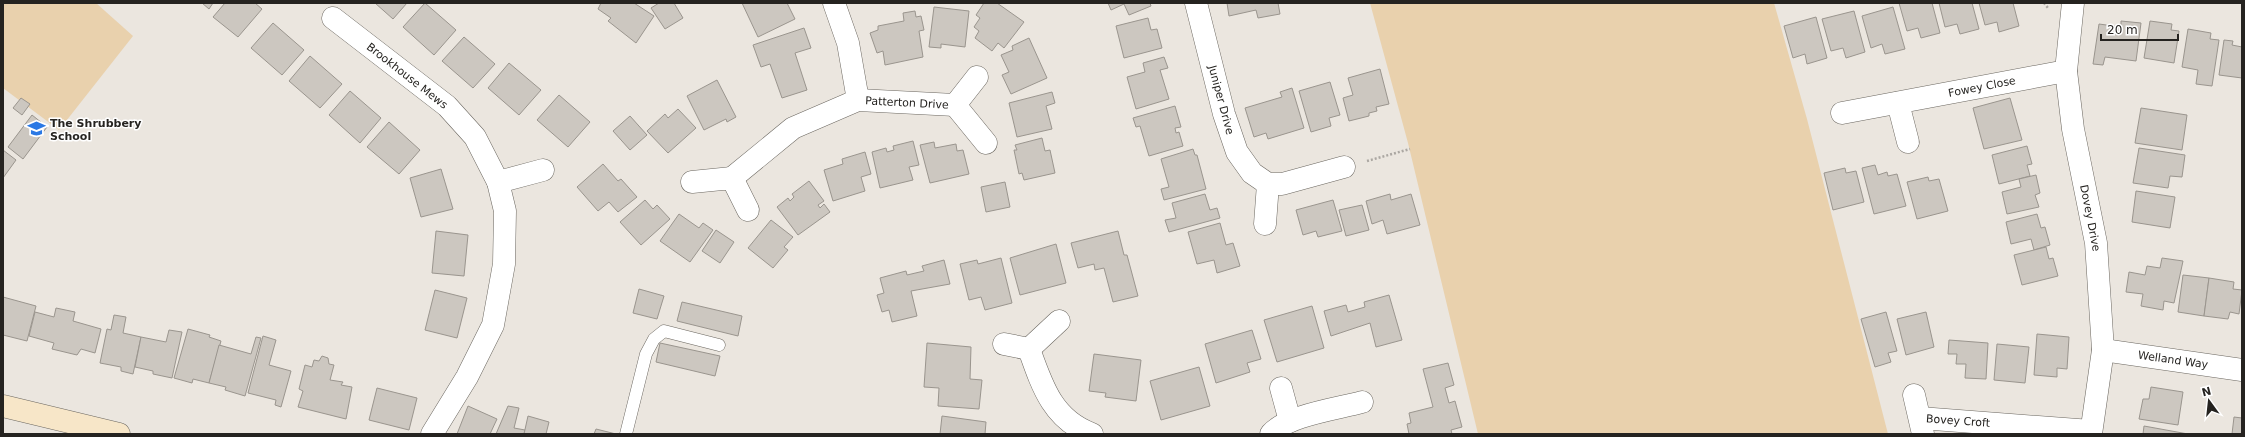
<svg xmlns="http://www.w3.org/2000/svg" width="2245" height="437" font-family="'DejaVu Sans',sans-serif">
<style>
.green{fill:#e9d1ad}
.building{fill:#ccc7c0;stroke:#9a958e}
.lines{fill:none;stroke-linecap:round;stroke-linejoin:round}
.lane-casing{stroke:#6b6760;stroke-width:13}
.street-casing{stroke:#6b6760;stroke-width:23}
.secondary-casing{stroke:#6b6760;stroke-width:23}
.path{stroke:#aba7a2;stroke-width:2.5;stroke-dasharray:2 2;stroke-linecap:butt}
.lane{stroke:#fff;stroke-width:12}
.street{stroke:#fff;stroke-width:22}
.secondary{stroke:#f7e6c8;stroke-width:22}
.labels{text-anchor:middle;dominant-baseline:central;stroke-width:3;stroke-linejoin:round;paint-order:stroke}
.street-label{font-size:11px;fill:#252320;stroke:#fff}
.poi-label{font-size:11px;font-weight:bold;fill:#252320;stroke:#fff;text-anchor:start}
</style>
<rect width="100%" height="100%" fill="#ebe6df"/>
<!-- green -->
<g class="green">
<path d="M3,3H96L133,36L59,130L3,88Z"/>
<path d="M1370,3H1774L1807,119L1888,434H1478L1408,143Z"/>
</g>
<!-- building -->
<g class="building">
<path d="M202,3H213L209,9Z"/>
<path d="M225,3H255L262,9L238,37L213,17Z"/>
<path d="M375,3H407L393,19Z"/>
<path d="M425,3L456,30L434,55L403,27Z"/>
<path d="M601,3H634L654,16L636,43L608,21L611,18L598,9Z"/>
<path d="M659,3H674L683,18L665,29L651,8Z"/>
<path d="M742,3H787L795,19L758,37Z"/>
<path d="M984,3H997L1024,22L1004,48L998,43L992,51L975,38L979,31L974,27L980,18L976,15Z"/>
<path d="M1108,3H1150L1151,6L1129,15L1124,4L1111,10Z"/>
<path d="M1227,3H1278L1280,14L1258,18L1256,10L1229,16Z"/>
<path d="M1899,3H1932L1940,33L1921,38L1918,28L1907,31Z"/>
<path d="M1939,3H1972L1979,29L1960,34L1957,24L1945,27Z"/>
<path d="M1979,3H2013L2019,26L1999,32L1997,22L1985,25Z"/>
<path d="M934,7L969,11L965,47L941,44V48L929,47Z"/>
<path d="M1893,7L1905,49L1885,54L1882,44L1871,48L1862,16Z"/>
<path d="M915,11L916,17L921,16L924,30L919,31L923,57L885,65L883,51L877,53L870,33L878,30V26L904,21L903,13Z"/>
<path d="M1854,11L1865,52L1846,58L1843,48L1831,51L1822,19Z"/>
<path d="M1816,17L1827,58L1807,64L1805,54L1793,58L1784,26Z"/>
<path d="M1148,18L1151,30L1157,29L1162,48L1124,58L1116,26Z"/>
<path d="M2121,21L2141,23L2136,61L2105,57L2103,65L2093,64L2099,24L2121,27Z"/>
<path d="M2150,21L2172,24L2171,30L2179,31L2174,63L2144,58Z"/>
<path d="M273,23L304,50L282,75L251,48Z"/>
<path d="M804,28L811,48L795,53L807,90L782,98L770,64L761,67L753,45Z"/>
<path d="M2188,29L2211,33L2210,39L2219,40L2212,86L2196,84L2198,70L2182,67Z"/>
<path d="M464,37L495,64L473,88L442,61Z"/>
<path d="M1029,38L1047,78L1011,94L1002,75L1009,72L1001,55L1013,50L1012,46Z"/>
<path d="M2224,40L2233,41L2232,45L2242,47V78L2219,75Z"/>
<path d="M310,56L342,84L320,108L289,81Z"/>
<path d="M1164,57L1168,68L1160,70L1169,99L1136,109L1127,77L1145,72L1143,63Z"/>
<path d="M509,63L541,90L519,115L488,88Z"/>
<path d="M1380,69L1389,104L1376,107L1377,111L1369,113V116L1349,121L1343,98L1353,95L1348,78Z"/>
<path d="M717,80L736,117L727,122L726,119L704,130L687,96Z"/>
<path d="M1330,82L1340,115L1329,118L1331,126L1311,132L1299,91Z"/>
<path d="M1292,88L1304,128L1268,139L1266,133L1254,137L1245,108L1282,97L1280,92Z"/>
<path d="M350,91L381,118L360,143L329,115Z"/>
<path d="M1052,92L1055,103L1046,106L1052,129L1017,137L1009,103Z"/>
<path d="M559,95L590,122L568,147L537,120Z"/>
<path d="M21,98L30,104L22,115L13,108Z"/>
<path d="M2010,98L2022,140L1984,149L1973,108Z"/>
<path d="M1175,106L1181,127L1175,128L1176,133L1179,132L1183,146L1149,156L1140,126L1136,127L1133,118Z"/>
<path d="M2141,108L2187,115L2182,150L2135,143Z"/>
<path d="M678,109L696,128L668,153L647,131L665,114L668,118Z"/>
<path d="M32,115L47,127L23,159L8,147Z"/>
<path d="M630,116L647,135L630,150L613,131Z"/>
<path d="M389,122L420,150L399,174L367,147Z"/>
<path d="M1042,138L1045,151L1050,150L1055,173L1024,180L1022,173L1019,174L1014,150H1017L1015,145Z"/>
<path d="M913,141L919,165L909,167L913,180L880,188L872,152L886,148L887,152L894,150L893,146Z"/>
<path d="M934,142L935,148L956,144L957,151L963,150L969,174L930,183L920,145Z"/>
<path d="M2027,146L2032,164L2027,165L2030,176L1999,184L1992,155Z"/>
<path d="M2139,148L2185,155L2182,177L2170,176L2168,188L2133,183Z"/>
<path d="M1193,149L1195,155H1197L1206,189L1164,200L1161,189L1169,187L1161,159Z"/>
<path d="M3,150L16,160L3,178Z"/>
<path d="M865,152L871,174L861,177L865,191L833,201L824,170L843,164L842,159Z"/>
<path d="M603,164L618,181L621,179L637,197L618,212L609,202L598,211L577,187Z"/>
<path d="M1875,165L1878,175L1887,172L1888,176L1897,174L1906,206L1874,214L1862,168Z"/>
<path d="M1845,168L1846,173L1856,171L1864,202L1833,210L1824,173Z"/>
<path d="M441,169L453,209L421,217L410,178Z"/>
<path d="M2036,175L2040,193L2035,195L2039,207L2007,214L2002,192L2021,187L2019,179Z"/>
<path d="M1928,177L1929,181L1939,179L1948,211L1917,219L1907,182Z"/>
<path d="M809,181L824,201L818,205L820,208L824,204L830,212L798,235L777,207L788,198L790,201L794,197L792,194Z"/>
<path d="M1005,182L1010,207L986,212L981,187Z"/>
<path d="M2136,191L2175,197L2170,228L2132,222Z"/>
<path d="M1205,194L1210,210L1217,208L1220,218L1169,232L1165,220L1176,218L1172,203Z"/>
<path d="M1390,194L1391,200L1411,194L1420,225L1387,234L1383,220L1372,224L1366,201Z"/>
<path d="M645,200L653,209L657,205L670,219L641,245L620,222Z"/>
<path d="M1333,200L1342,231L1318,237L1316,231L1303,235L1296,210Z"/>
<path d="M1362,205L1369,230L1346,236L1339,210Z"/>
<path d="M679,214L699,228L703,223L713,230L690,262L660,241Z"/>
<path d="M2037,214L2041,228L2045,227L2050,245L2034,250L2031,239L2011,244L2006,222Z"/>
<path d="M771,220L793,237L784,247L788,250L773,268L748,248Z"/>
<path d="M1220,223L1226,245L1233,243L1240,266L1217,273L1214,260L1197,264L1188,232Z"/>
<path d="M716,230L734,242L720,263L702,251Z"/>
<path d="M436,231L468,235L464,276L432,273Z"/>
<path d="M1118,231L1124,255H1127L1138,296L1113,302L1104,268L1095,270L1094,264L1078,268L1071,243Z"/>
<path d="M1056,244L1066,283L1020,295L1010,258Z"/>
<path d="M2046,247L2049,259L2053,258L2058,276L2022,285L2014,255Z"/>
<path d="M1001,258L1012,303L985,310L981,297L969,300L960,264L977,260L978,264Z"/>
<path d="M2162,258L2183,261L2174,303L2164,301L2163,310L2141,306L2143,294L2126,292L2129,272L2145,275L2147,266L2160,268Z"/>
<path d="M944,260L950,284L911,291L917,316L892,322L889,310L882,312L877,295L884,293L880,278L906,271L907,275L924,271L922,266Z"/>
<path d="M2183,275L2209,278L2204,316L2178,312Z"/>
<path d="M2209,278L2234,282L2233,289L2242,290L2239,314L2230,312L2228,319L2204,316Z"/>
<path d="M639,289L664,296L657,319L633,313Z"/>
<path d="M435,290L467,298L457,338L425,330Z"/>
<path d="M1389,295L1402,340L1376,347L1370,323L1331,336L1324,311L1346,305L1348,312L1365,307L1364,302Z"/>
<path d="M3,297L36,306L27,341L3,335Z"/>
<path d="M682,302L742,316L738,336L677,321Z"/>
<path d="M1312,306L1324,348L1277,362L1264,320Z"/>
<path d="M56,308L75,312L73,321L101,329L95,353L81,349L77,355L52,349L54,343L29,336L35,312L54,317Z"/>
<path d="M1886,312L1897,351L1888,353L1891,362L1875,367L1861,319Z"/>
<path d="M1926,312L1934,347L1906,355L1897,319Z"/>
<path d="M114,315L126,317L123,333L141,337L133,374L121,371V367L100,363L107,329L111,330Z"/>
<path d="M188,329L210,335L209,337L221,341L209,383L193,379L192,383L174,378Z"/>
<path d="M169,330L182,332L172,378L153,374V371L135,367L141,337L166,342Z"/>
<path d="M1252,330L1261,359L1247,363L1250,372L1216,383L1205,344Z"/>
<path d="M2037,334L2069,337L2067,369L2057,368V377L2034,375Z"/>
<path d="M263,336L276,340L269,365L291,371L281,407L275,405L276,400L248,393Z"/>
<path d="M256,337L261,338L245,396L225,390L226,387L209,383L219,345L251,354Z"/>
<path d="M1949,340L1988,343L1986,379L1965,378L1966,364H1956L1957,354H1948Z"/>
<path d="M660,343L720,356L715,376L656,362Z"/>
<path d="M927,343L971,347L970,379L982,380L979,409L938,406L939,388L924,387Z"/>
<path d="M1997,344L2029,347L2025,383L1994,380Z"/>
<path d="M1094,354L1141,360L1136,401L1105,397L1106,393L1089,391Z"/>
<path d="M322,356L328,358L329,364L334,365L330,380L343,382L341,385L352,387L346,419L298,407L303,391L299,389L305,365L312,367L314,360L319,361Z"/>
<path d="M1448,363L1454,385L1445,388L1449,403L1455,401L1462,427L1451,430L1452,434H1409L1407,424L1411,423L1409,413L1433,407L1423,369Z"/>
<path d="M1199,367L1210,406L1161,420L1150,381Z"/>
<path d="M2151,387L2183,392L2178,425L2139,419L2143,399H2149Z"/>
<path d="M377,388L417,398L409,430L369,420Z"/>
<path d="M468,406L497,419L490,434H457Z"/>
<path d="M508,406L519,408L514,428L525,430L524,434H496Z"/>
<path d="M528,416L549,422L546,434H524Z"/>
<path d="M942,416L986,422L985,434H940Z"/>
<path d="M2234,417L2242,418V434H2232Z"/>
<path d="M2144,426L2188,434H2143Z"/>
<path d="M596,429L616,434H594Z"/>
</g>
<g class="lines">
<defs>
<path id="lane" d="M626,434L646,354L654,339L664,331L719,345"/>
<g id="street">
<path d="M834,3L848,43L858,100"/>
<path d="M1196,3L1224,114L1237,152L1252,173L1268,184H1282L1344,167"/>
<path d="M2073,3L2066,71L2073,129L2096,243L2103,350L2091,434"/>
<path d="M333,18L447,106L475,137L498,182L505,211L504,264L493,325L467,377L432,434"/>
<path d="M977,77L955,105L986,143"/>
<path d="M1898,103L1908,142"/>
<path d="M1842,113L2066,71"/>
<path d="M732,178L793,128L858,100L955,105"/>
<path d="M498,182L543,170"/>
<path d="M692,182L732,178L748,210"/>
<path d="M1265,224L1268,184"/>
<path d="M1004,344L1029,349L1059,321"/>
<path d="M1029,349C1042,386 1053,420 1092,434"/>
<path d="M2103,350L2242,370"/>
<path d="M1281,388L1290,421"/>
<path d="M1914,395L1923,434"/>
<path d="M1920,418L2091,431"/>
<path d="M1271,434C1288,415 1337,409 1362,402"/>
</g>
<path id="secondary" d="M3,406L119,434"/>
</defs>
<!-- lane casing -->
<use href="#lane" class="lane-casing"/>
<!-- street casing -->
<use href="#street" class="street-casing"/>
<!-- secondary casing -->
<use href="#secondary" class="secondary-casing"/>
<!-- path -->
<g class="path">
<path d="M2044,3L2048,8"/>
<path d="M1367,161L1410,149"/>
</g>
<!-- lane -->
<use href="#lane" class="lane"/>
<!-- street -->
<use href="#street" class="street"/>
<!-- secondary -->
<use href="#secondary" class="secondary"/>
</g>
<!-- icons -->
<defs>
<symbol id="school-bare" viewBox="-9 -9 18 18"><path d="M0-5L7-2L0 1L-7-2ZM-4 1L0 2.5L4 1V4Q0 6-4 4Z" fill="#2a78e4" stroke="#fff" stroke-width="2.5" paint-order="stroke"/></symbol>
</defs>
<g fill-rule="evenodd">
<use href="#school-bare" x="24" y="116" width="25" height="25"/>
</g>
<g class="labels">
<!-- street labels -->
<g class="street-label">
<text transform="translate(407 76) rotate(38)">Brookhouse Mews</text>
<text transform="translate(1982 87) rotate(-11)">Fowey Close</text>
<text transform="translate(1221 100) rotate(75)">Juniper Drive</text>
<text transform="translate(907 103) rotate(3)">Patterton Drive</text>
<text transform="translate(2090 218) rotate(79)">Dovey Drive</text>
<text transform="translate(2173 360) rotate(8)">Welland Way</text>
<text transform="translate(1958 421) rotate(4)">Bovey Croft</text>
</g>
<!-- poi labels -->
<g class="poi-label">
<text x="50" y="123">The Shrubbery<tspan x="50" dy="13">School</tspan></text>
</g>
</g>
<!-- border -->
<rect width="2245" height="437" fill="none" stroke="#252320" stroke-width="8"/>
<!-- north arrow -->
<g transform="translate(2209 401) rotate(345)" stroke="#ffffff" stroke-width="3" paint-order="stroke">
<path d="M0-3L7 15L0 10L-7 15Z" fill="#252320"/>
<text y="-6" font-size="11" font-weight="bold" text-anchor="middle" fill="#252320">N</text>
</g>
<!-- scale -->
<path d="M2101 34v6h77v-6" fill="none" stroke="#252320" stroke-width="2"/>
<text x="2107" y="34" font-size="12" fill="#252320" stroke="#ffffff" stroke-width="3" paint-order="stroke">20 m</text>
</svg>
